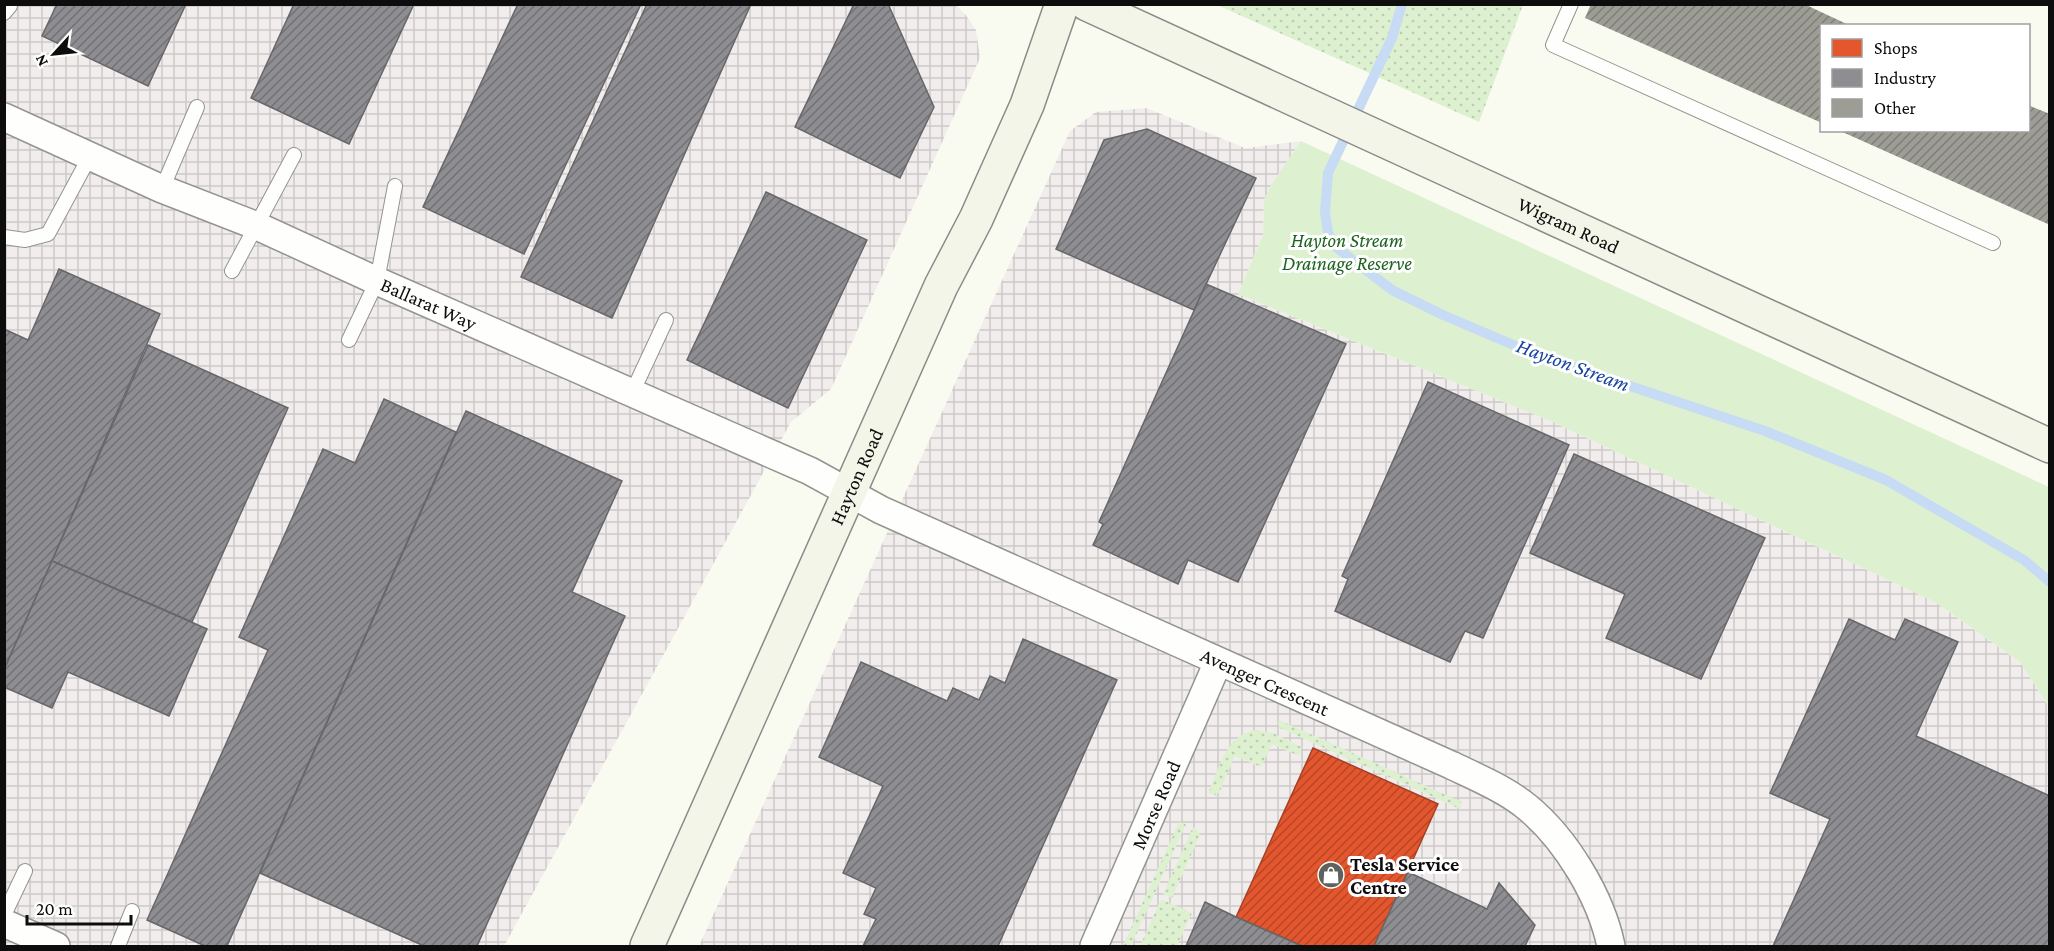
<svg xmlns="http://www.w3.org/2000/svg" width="2054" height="951" font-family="'Crimson Pro',serif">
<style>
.industrial{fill:url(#industrial-grid)}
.grass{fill:url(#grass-dots)}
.park{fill:#ddf1d0}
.shops{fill:url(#shops-hatch);stroke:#a44124;stroke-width:1.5}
.industry{fill:url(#industry-hatch);stroke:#67676a;stroke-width:1.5}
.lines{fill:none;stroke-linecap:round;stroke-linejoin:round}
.stream{stroke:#c7dbf4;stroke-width:10}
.building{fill:url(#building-hatch)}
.lane-casing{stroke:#94948f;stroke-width:16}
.street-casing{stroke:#94948f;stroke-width:30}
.secondary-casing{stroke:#8a8b86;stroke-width:36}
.lane{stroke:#fefefd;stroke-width:14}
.street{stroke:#fefefd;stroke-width:27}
.secondary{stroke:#f3f5e8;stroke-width:33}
.labels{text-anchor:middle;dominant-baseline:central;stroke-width:6;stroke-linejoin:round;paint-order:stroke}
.street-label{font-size:20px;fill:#0d0d0d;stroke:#fff}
.park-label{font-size:20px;font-style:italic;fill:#1d641f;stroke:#fff}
.poi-label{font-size:20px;font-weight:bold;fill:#0d0d0d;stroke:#fff;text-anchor:start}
.water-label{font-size:21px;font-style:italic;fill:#16449e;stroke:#fff}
</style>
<defs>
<pattern id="industrial-grid" width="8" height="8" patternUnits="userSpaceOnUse" patternTransform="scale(1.5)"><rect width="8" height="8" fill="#f2eded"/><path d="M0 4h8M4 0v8" fill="none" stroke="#cecaca"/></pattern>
<pattern id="grass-dots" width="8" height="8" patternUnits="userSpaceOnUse" patternTransform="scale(1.5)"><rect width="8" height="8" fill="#ddf1d0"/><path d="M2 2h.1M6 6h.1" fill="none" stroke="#bccdb1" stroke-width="1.8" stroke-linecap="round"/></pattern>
<pattern id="shops-hatch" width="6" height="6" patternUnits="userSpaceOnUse" patternTransform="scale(1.5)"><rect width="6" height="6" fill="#e4572e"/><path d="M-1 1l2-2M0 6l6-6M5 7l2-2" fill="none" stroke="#b74626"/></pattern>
<pattern id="industry-hatch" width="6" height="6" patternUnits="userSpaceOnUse" patternTransform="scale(1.5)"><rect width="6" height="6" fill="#8d8d92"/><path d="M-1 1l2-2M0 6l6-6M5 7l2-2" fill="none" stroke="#727276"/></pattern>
<pattern id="building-hatch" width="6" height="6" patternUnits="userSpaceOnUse" patternTransform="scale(1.5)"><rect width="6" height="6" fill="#9d9d96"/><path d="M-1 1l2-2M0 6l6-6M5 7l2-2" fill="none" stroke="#7e7e79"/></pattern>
</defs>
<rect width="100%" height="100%" fill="#fafbf0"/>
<!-- industrial -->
<g class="industrial">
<path d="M955,4L965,14L976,30L980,58L831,389L791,422L504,946H5V5Z"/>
<path d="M1146,108L1245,148L1301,141L1271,185L1264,200L1263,235L1238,294L1553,422L1935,602L2020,662L2049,707V946H699L1070,131L1096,112Z"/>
</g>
<!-- grass -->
<g class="grass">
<path d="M1217,5H1523L1479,122Z"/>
<path d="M1279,720L1462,802L1460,809L1280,728L1278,724Z"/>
<path d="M1256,730L1273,733L1302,747L1299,756L1272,744L1261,767L1235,756L1220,791L1216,795L1208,793C1218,770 1226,734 1256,730Z"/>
<path d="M1179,822L1186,824L1131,946H1123Z"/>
<path d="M1193,827L1197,829L1200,835L1172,898L1163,894Z"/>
<path d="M1161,899L1192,913L1177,946H1140Z"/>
</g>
<!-- park -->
<path class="park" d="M1301,141L2049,487V707L2020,662L1935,602L1553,422L1238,294L1263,235L1264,200L1271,185Z"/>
<!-- shops -->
<path class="shops" d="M1313,748L1438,804L1374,946H1302L1236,917Z"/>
<!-- industry -->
<g class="industry">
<path d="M57,4H186L148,86L42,36Z"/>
<path d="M294,4H414L349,144L251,98Z"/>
<path d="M518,4H641L524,254L423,207Z"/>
<path d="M647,4H751L612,318L521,277Z"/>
<path d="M854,4H885L889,6L934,107L900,178L795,127Z"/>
<path d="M1147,129L1256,178L1194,310L1056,249L1104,140Z"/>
<path d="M766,192L867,240L788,408L687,360Z"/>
<path d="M59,269L160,314L4,670V329L28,340Z"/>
<path d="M1206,284L1346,344L1238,582L1188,560L1178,584L1093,545L1103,524L1099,522Z"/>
<path d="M148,345L288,408L192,622L52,561Z"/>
<path d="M1428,382L1569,445L1483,638L1465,631L1450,662L1335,611L1348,579L1342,576Z"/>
<path d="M384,399L456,432L227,946H205L147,920L268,650L239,637L323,449L355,463Z"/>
<path d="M466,411L622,481L572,592L625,616L477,946H424L260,873Z"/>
<path d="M1574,454L1765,538L1701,679L1606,638L1625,594L1530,553Z"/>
<path d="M52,561L207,629L169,716L68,672L52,708L4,687V670Z"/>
<path d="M1849,619L1895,640L1905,619L1958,642L1916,736L2050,796V946H1773L1830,819L1770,793Z"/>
<path d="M1023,639L1117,680L998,946H863L876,919L864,914L876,888L843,873L883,786L819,757L861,662L947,701L953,688L979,700L990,676L1005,683Z"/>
<path d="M1408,872L1487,909L1499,883L1535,925L1525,946H1374Z"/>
<path d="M1205,902L1236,917L1302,946H1186Z"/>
</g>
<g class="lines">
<!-- stream -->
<path class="stream" d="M1402,4L1392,38L1328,173L1325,212L1328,233L1336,247L1392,290L1443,315L1537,355L1765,431L1886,480L2024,560L2050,582"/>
</g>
<!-- building -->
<g class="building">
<path d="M1591,4H1804L1851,26H1822V123L1585,18Z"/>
<path d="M2028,105L2050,114V225L1838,130H2028Z"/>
</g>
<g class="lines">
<defs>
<g id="lane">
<path d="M1571,4L1553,45L1993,243"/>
<path d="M4,13L10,6"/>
<path d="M162,189L197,107"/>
<path d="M4,237L25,240L48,234L90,156"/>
<path d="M232,271L294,155"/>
<path d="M349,340L377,281L395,186"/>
<path d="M632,393L666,320"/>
<path d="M4,915L25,871"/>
<path d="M118,946L132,911"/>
</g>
<g id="street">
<path id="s1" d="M4,117L162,189L257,226L377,281L810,471L881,510L1451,765C1476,777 1505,789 1527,807C1566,839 1601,897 1611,946"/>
<path d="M4,923L56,946"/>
<path id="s2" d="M1094,946L1218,662"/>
</g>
<g id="secondary">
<path id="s3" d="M1087,4L2050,446"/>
<path id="s4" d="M647,946L941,286L976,219L1027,105L1062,4"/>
</g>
</defs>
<!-- lane casing -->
<use href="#lane" class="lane-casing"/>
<!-- street casing -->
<use href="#street" class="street-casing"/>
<!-- secondary casing -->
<use href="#secondary" class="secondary-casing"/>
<!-- lane -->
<use href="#lane" class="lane"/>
<!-- street -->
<use href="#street" class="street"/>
<!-- secondary -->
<use href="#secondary" class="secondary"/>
</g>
<!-- icons -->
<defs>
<symbol id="shop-disc" viewBox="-11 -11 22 22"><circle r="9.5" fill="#60605c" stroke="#fff"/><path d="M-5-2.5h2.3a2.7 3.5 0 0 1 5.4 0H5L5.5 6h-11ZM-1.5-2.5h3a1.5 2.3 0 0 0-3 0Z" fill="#fff"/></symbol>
</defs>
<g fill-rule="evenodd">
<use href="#shop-disc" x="1316" y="860" width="30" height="30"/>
</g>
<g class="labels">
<!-- street labels -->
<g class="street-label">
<text stroke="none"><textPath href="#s3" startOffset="530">Wigram Road</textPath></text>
<text stroke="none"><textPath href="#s1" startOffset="464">Ballarat Way</textPath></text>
<text stroke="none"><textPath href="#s4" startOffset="514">Hayton Road</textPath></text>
<text stroke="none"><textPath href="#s1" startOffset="1382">Avenger Crescent</textPath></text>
<text stroke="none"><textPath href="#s2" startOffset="154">Morse Road</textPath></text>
</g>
<!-- park labels -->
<g class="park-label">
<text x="1347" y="240">Hayton Stream<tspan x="1347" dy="23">Drainage Reserve</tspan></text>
</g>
<!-- poi labels -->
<g class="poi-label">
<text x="1350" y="864">Tesla Service<tspan x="1350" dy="23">Centre</tspan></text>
</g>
<!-- water labels -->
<g class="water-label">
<text transform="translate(1573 365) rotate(20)">Hayton Stream</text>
</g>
</g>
<!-- border -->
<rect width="2054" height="951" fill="none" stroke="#0d0d0d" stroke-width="12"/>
<!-- legend -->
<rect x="1820" y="24" width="210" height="108" fill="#ffffff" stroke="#9e9e9e" stroke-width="1.5"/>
<rect x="1832" y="39" width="30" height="18" fill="#e4572e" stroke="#9e9e9e" stroke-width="1.5"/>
<text x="1874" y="54" font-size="18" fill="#0d0d0d">Shops</text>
<rect x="1832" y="69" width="30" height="18" fill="#8d8d92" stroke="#9e9e9e" stroke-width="1.5"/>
<text x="1874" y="84" font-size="18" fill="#0d0d0d">Industry</text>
<rect x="1832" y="99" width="30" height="18" fill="#9d9d96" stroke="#9e9e9e" stroke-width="1.5"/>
<text x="1874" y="114" font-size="18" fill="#0d0d0d">Other</text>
<!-- north arrow -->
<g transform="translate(54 54) rotate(243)" stroke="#ffffff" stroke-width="4.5" paint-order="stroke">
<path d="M0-4.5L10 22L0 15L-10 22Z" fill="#0d0d0d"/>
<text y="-9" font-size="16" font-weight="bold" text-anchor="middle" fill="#0d0d0d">N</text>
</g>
<!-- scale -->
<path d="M27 915v9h104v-9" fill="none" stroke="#0d0d0d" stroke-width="3"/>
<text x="36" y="915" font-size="18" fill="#0d0d0d" stroke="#ffffff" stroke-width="4.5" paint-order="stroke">20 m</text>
</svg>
